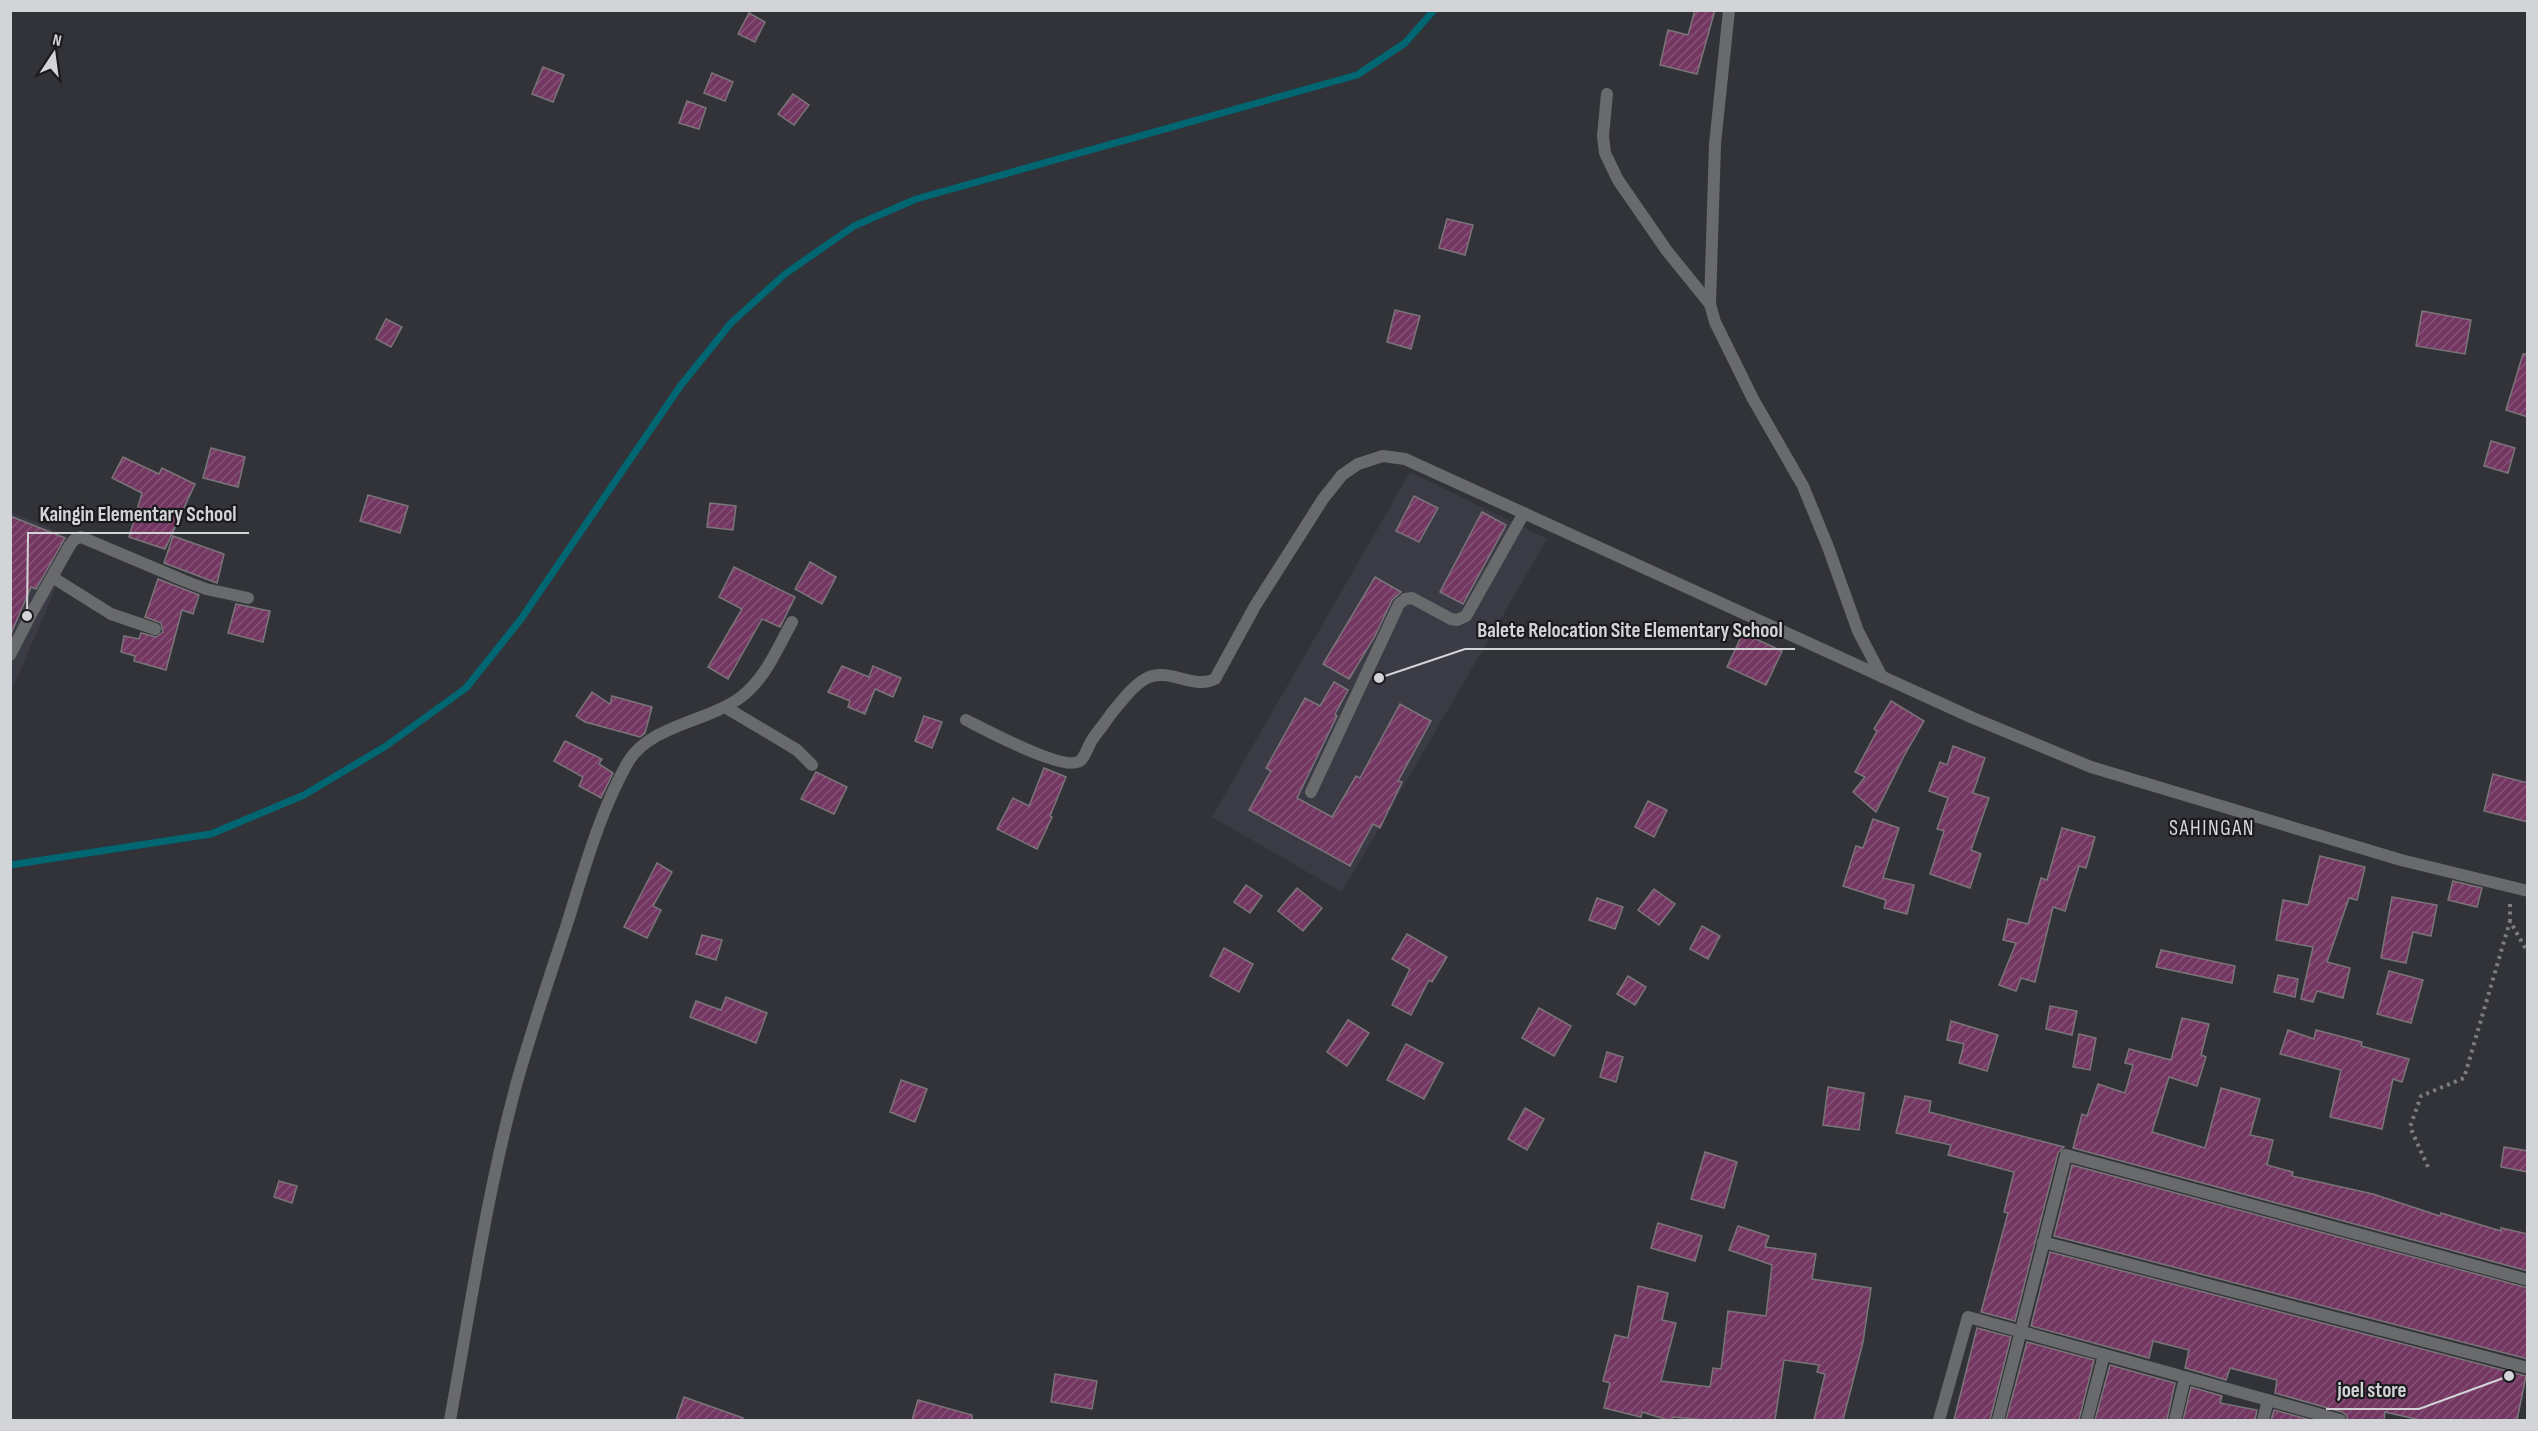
<svg xmlns="http://www.w3.org/2000/svg" width="2538" height="1431" font-family="'Sofia Sans Condensed',sans-serif">
<style>
.built{fill:#3b3b46}
.lines{fill:none;stroke-linecap:round;stroke-linejoin:round}
.stream{stroke:#006672;stroke-width:7}
.building{fill:url(#building-hatch);stroke:#7a7578;stroke-width:1.5}
.path{stroke:#7c7d81;stroke-width:4;stroke-dasharray:3 4.5;stroke-linecap:butt}
.service{stroke:#686a6c;stroke-width:12}
.minor{stroke:#686a6c;stroke-width:12}
.labels{text-anchor:middle;dominant-baseline:central;stroke-width:4.5;stroke-linejoin:round;paint-order:stroke}
.neighbourhood-label{font-size:21px;letter-spacing:1.5px;fill:#d8d8df;stroke:#1b1b1d}
.leader{fill:none;stroke:#d3d4d7;stroke-width:2}
.callout-dot{fill:#d3d4d7;stroke:#1b1b1d;stroke-width:2}
.callout-label{font-size:21px;text-anchor:middle;font-weight:bold;fill:#d3d4d7;stroke:#1b1b1d;stroke-width:4.5;stroke-linejoin:round;paint-order:stroke}
</style>
<defs>
<pattern id="building-hatch" width="6" height="6" patternUnits="userSpaceOnUse" patternTransform="scale(1.5)"><rect width="6" height="6" fill="#733762"/><path d="M-1 1l2-2M0 6l6-6M5 7l2-2" fill="none" stroke="#865378"/></pattern>
</defs>
<rect width="100%" height="100%" fill="#323338"/>
<!-- built -->
<g class="built">
<path d="M1410,472L1547,539L1342,892L1212,817Z"/>
<path d="M11,512L76,539L11,693Z"/>
</g>
<g class="lines">
<!-- stream -->
<path class="stream" d="M10,865L211,834L304,795L386,746L466,688L521,619L681,385L731,323L785,274L854,226L916,199L1357,75L1405,43L1434,10"/>
</g>
<!-- building -->
<g class="building">
<path d="M1695,10H1715L1697,74L1660,65L1668,30L1688,35Z"/>
<path d="M749,13L765,22L755,42L738,34Z"/>
<path d="M543,67L564,75L553,102L532,94Z"/>
<path d="M712,73L733,82L725,101L704,93Z"/>
<path d="M793,94L809,105L794,125L778,114Z"/>
<path d="M687,101L706,108L699,129L679,123Z"/>
<path d="M1447,219L1473,225L1465,255L1439,248Z"/>
<path d="M1395,310L1420,316L1411,349L1387,342Z"/>
<path d="M2422,311L2471,320L2465,354L2416,346Z"/>
<path d="M386,319L402,327L391,347L376,339Z"/>
<path d="M2523,354H2528V417L2506,410Z"/>
<path d="M2491,441L2515,448L2508,473L2484,466Z"/>
<path d="M211,448L245,457L238,487L203,478Z"/>
<path d="M123,457L159,474L162,468L195,484L165,549L129,537L142,493L112,478Z"/>
<path d="M368,495L408,506L400,533L360,521Z"/>
<path d="M1414,496L1438,508L1419,542L1396,531Z"/>
<path d="M710,503L736,506L733,530L707,527Z"/>
<path d="M1482,512L1506,525L1463,604L1440,592Z"/>
<path d="M10,516L65,538L36,589L31,587L10,636Z"/>
<path d="M173,536L224,554L217,583L164,563Z"/>
<path d="M810,562L836,577L822,604L795,589Z"/>
<path d="M734,567L795,597L780,627L762,619L728,679L708,667L742,609L719,597Z"/>
<path d="M1375,577L1401,592L1392,600L1375,636L1349,679L1323,664Z"/>
<path d="M158,579L199,595L193,614L182,610L166,670L134,661L135,656L121,652L124,636L139,639L141,633L156,637L163,632L161,623L145,617Z"/>
<path d="M236,604L270,611L263,642L228,633Z"/>
<path d="M1743,633L1782,651L1766,685L1727,667Z"/>
<path d="M842,666L869,677L873,666L901,678L893,697L875,689L865,714L848,707L850,701L828,692Z"/>
<path d="M1334,682L1348,690L1335,714L1337,716L1297,798L1332,817L1356,776L1360,778L1400,704L1431,721L1398,781L1402,782L1380,828L1373,824L1350,866L1249,810L1271,771L1266,768L1305,698L1320,706Z"/>
<path d="M592,692L610,704L612,696L652,707L645,733L640,737L585,722L576,716Z"/>
<path d="M1891,701L1924,721L1904,756L1876,812L1853,792L1865,777L1855,772L1877,731L1874,729Z"/>
<path d="M924,716L942,722L932,748L915,741Z"/>
<path d="M565,741L602,759L599,764L613,773L601,798L579,786L583,777L554,761Z"/>
<path d="M1953,746L1985,758L1973,793L1989,798L1971,850L1981,854L1970,888L1930,874L1944,831L1937,829L1948,798L1929,791L1940,762L1947,765Z"/>
<path d="M1044,768L1066,777L1050,816L1052,817L1037,849L997,829L1013,798L1029,806Z"/>
<path d="M816,772L847,787L834,814L801,799Z"/>
<path d="M2493,774L2528,783V822L2484,811Z"/>
<path d="M1648,801L1667,810L1654,837L1635,827Z"/>
<path d="M1873,819L1899,828L1883,878L1914,885L1907,914L1884,908L1886,900L1843,886L1856,846L1863,848Z"/>
<path d="M2062,828L2095,837L2086,868L2079,866L2065,911L2053,907L2035,982L2021,978L2016,991L1999,985L2016,943L2003,940L2008,919L2028,924L2041,878L2047,880Z"/>
<path d="M2320,856L2365,867L2357,900L2349,898L2327,962L2350,968L2343,998L2317,991L2313,1002L2301,999L2313,947L2276,940L2283,900L2308,905Z"/>
<path d="M657,863L672,872L653,906L661,910L647,938L624,927Z"/>
<path d="M2453,881L2482,888L2477,907L2448,900Z"/>
<path d="M1246,885L1262,896L1250,913L1234,902Z"/>
<path d="M1297,888L1322,908L1303,931L1278,911Z"/>
<path d="M1654,889L1675,904L1659,925L1638,910Z"/>
<path d="M2392,897L2437,905L2431,936L2413,932L2406,963L2381,958Z"/>
<path d="M1597,898L1623,907L1615,929L1589,920Z"/>
<path d="M1702,926L1720,936L1708,959L1690,949Z"/>
<path d="M1407,934L1447,957L1432,982L1429,980L1411,1015L1392,1005L1410,969L1392,959Z"/>
<path d="M702,935L722,940L716,960L696,954Z"/>
<path d="M1224,948L1253,964L1239,992L1210,976Z"/>
<path d="M2161,950L2235,966L2232,983L2156,967Z"/>
<path d="M2389,971L2423,980L2411,1023L2377,1014Z"/>
<path d="M2278,975L2298,979L2295,997L2274,992Z"/>
<path d="M1628,976L1646,987L1635,1005L1617,994Z"/>
<path d="M726,997L767,1013L756,1043L690,1017L696,1001L721,1010Z"/>
<path d="M2050,1006L2077,1011L2072,1035L2046,1029Z"/>
<path d="M1539,1008L1571,1026L1554,1056L1522,1038Z"/>
<path d="M2182,1018L2209,1024L2201,1055L2206,1057L2197,1086L2169,1077L2152,1132L2205,1148L2221,1088L2260,1099L2250,1135L2273,1140L2267,1165L2293,1172L2292,1176L2373,1194L2440,1216L2441,1213L2501,1231V1228L2528,1234V1271L2073,1148L2082,1114L2087,1116L2098,1084L2125,1093L2133,1065L2125,1063L2129,1049L2171,1060Z"/>
<path d="M1348,1020L1369,1033L1347,1066L1327,1052Z"/>
<path d="M1951,1021L1998,1035L1987,1071L1959,1063L1964,1044L1947,1040Z"/>
<path d="M2288,1030L2314,1039L2316,1030L2362,1042L2361,1046L2409,1059L2402,1082L2393,1079L2382,1129L2330,1117L2341,1070L2280,1054Z"/>
<path d="M2079,1034L2096,1038L2090,1070L2073,1067Z"/>
<path d="M1406,1044L1443,1063L1424,1099L1387,1080Z"/>
<path d="M1607,1052L1623,1057L1616,1082L1600,1077Z"/>
<path d="M901,1080L927,1089L915,1122L890,1112Z"/>
<path d="M1828,1087L1864,1093L1859,1130L1823,1125Z"/>
<path d="M1905,1096L1931,1101L1929,1112L2064,1147L2058,1153L2015,1321L1981,1312L2008,1213L2004,1212L2014,1172L1948,1155L1951,1145L1896,1133Z"/>
<path d="M1525,1108L1544,1119L1527,1150L1508,1139Z"/>
<path d="M2504,1147L2528,1151V1172L2501,1167Z"/>
<path d="M1705,1152L1737,1162L1724,1208L1691,1199Z"/>
<path d="M2072,1165L2528,1288V1359L2054,1236Z"/>
<path d="M279,1181L297,1186L292,1203L274,1197Z"/>
<path d="M1658,1223L1702,1236L1695,1261L1651,1248Z"/>
<path d="M1738,1226L1769,1236L1765,1247L1816,1254L1812,1279L1871,1288L1863,1342L1843,1420H1814L1825,1374L1817,1372L1819,1365L1784,1360L1775,1420H1705L1673,1417L1671,1420H1668L1642,1412L1641,1417L1604,1408L1610,1383L1603,1381L1615,1335L1628,1338L1638,1286L1668,1293L1662,1320L1676,1323L1661,1381L1710,1387L1713,1368L1721,1369L1728,1311L1766,1316L1772,1265L1729,1250Z"/>
<path d="M2050,1252L2526,1376L2517,1420H2420L2385,1412L2384,1420H2348L2346,1415L2342,1412L2275,1393L2277,1380L2230,1368L2226,1380L2185,1368L2189,1350L2153,1341L2149,1358L2031,1326Z"/>
<path d="M1977,1328L2011,1337L1990,1420H1954Z"/>
<path d="M2027,1342L2094,1360L2079,1420H2006Z"/>
<path d="M2110,1365L2175,1383L2167,1420H2095Z"/>
<path d="M1055,1374L1097,1381L1092,1409L1051,1402Z"/>
<path d="M2191,1387L2222,1396L2220,1403L2257,1410L2255,1420H2183Z"/>
<path d="M684,1397L743,1418L742,1420H676Z"/>
<path d="M918,1400L972,1415V1420H912Z"/>
<path d="M2274,1410L2311,1420H2271Z"/>
</g>
<g class="lines">
<!-- path -->
<g class="path">
<path d="M2510,904V921L2528,953"/>
<path d="M2428,1167L2410,1127L2421,1096L2464,1078L2510,921"/>
</g>
<!-- service -->
<g class="service">
<path d="M1729,10L1715,144L1710,304L1715,322L1753,399L1803,486L1828,547L1858,631L1882,677"/>
<path d="M1607,94L1603,136L1605,153L1618,180L1667,251L1710,304"/>
<path d="M52,577L111,614L155,629"/>
<path d="M725,707L797,750L812,765"/>
<path d="M1311,792L1399,604L1405,599L1412,598L1451,619L1457,620L1466,616L1524,513"/>
</g>
<!-- minor -->
<g class="minor">
<path d="M10,655L31,614L70,545L75,539L81,537L185,581L206,589L248,598"/>
<path d="M966,720C984,729 1067,774 1081,760C1086,755 1088,746 1092,740C1098,731 1105,723 1111,714C1121,702 1133,685 1147,678C1169,667 1193,690 1215,679L1255,606L1323,499L1342,475L1358,464L1383,456L1405,459L1973,718L2091,767L2401,860L2528,891"/>
<path d="M2043,1242L2528,1368"/>
<path d="M450,1420C470,1310 486,1198 515,1089C530,1034 549,979 567,924C584,870 600,811 628,762C650,725 708,722 741,697C765,679 777,649 792,622"/>
<path d="M1939,1420L1968,1317L2340,1420"/>
<path d="M1998,1420L2066,1155L2528,1280"/>
<path d="M2087,1420L2104,1355"/>
<path d="M2175,1420L2185,1378"/>
<path d="M2263,1420L2268,1400"/>
</g>
</g>
<g class="labels">
<!-- neighbourhood labels -->
<g class="neighbourhood-label">
<text x="2212" y="828">SAHINGAN</text>
</g>
</g>
<!-- callouts -->
<path class="leader" d="M27 616L28 533H249M1379 678L1465 649H1795M2509 1376L2419 1409H2326"/>
<g class="callout-dot">
<circle cx="27" cy="616" r="6"/>
<circle cx="1379" cy="678" r="6"/>
<circle cx="2509" cy="1376" r="6"/>
</g>
<g class="callout-label">
<text x="138" y="521">Kaingin Elementary School</text>
<text x="1630" y="637">Balete Relocation Site Elementary School</text>
<text x="2372" y="1397">joel store</text>
</g>
<!-- border -->
<rect width="2538" height="1431" fill="none" stroke="#d3d4d7" stroke-width="24"/>
<!-- north arrow -->
<g transform="translate(54 54) rotate(13)" stroke="#1b1b1d" stroke-width="4.5" paint-order="stroke">
<path d="M0-4.5L10 22L0 15L-10 22Z" fill="#d3d4d7"/>
<text y="-9" font-size="16" font-weight="bold" text-anchor="middle" fill="#d3d4d7">N</text>
</g>
</svg>
